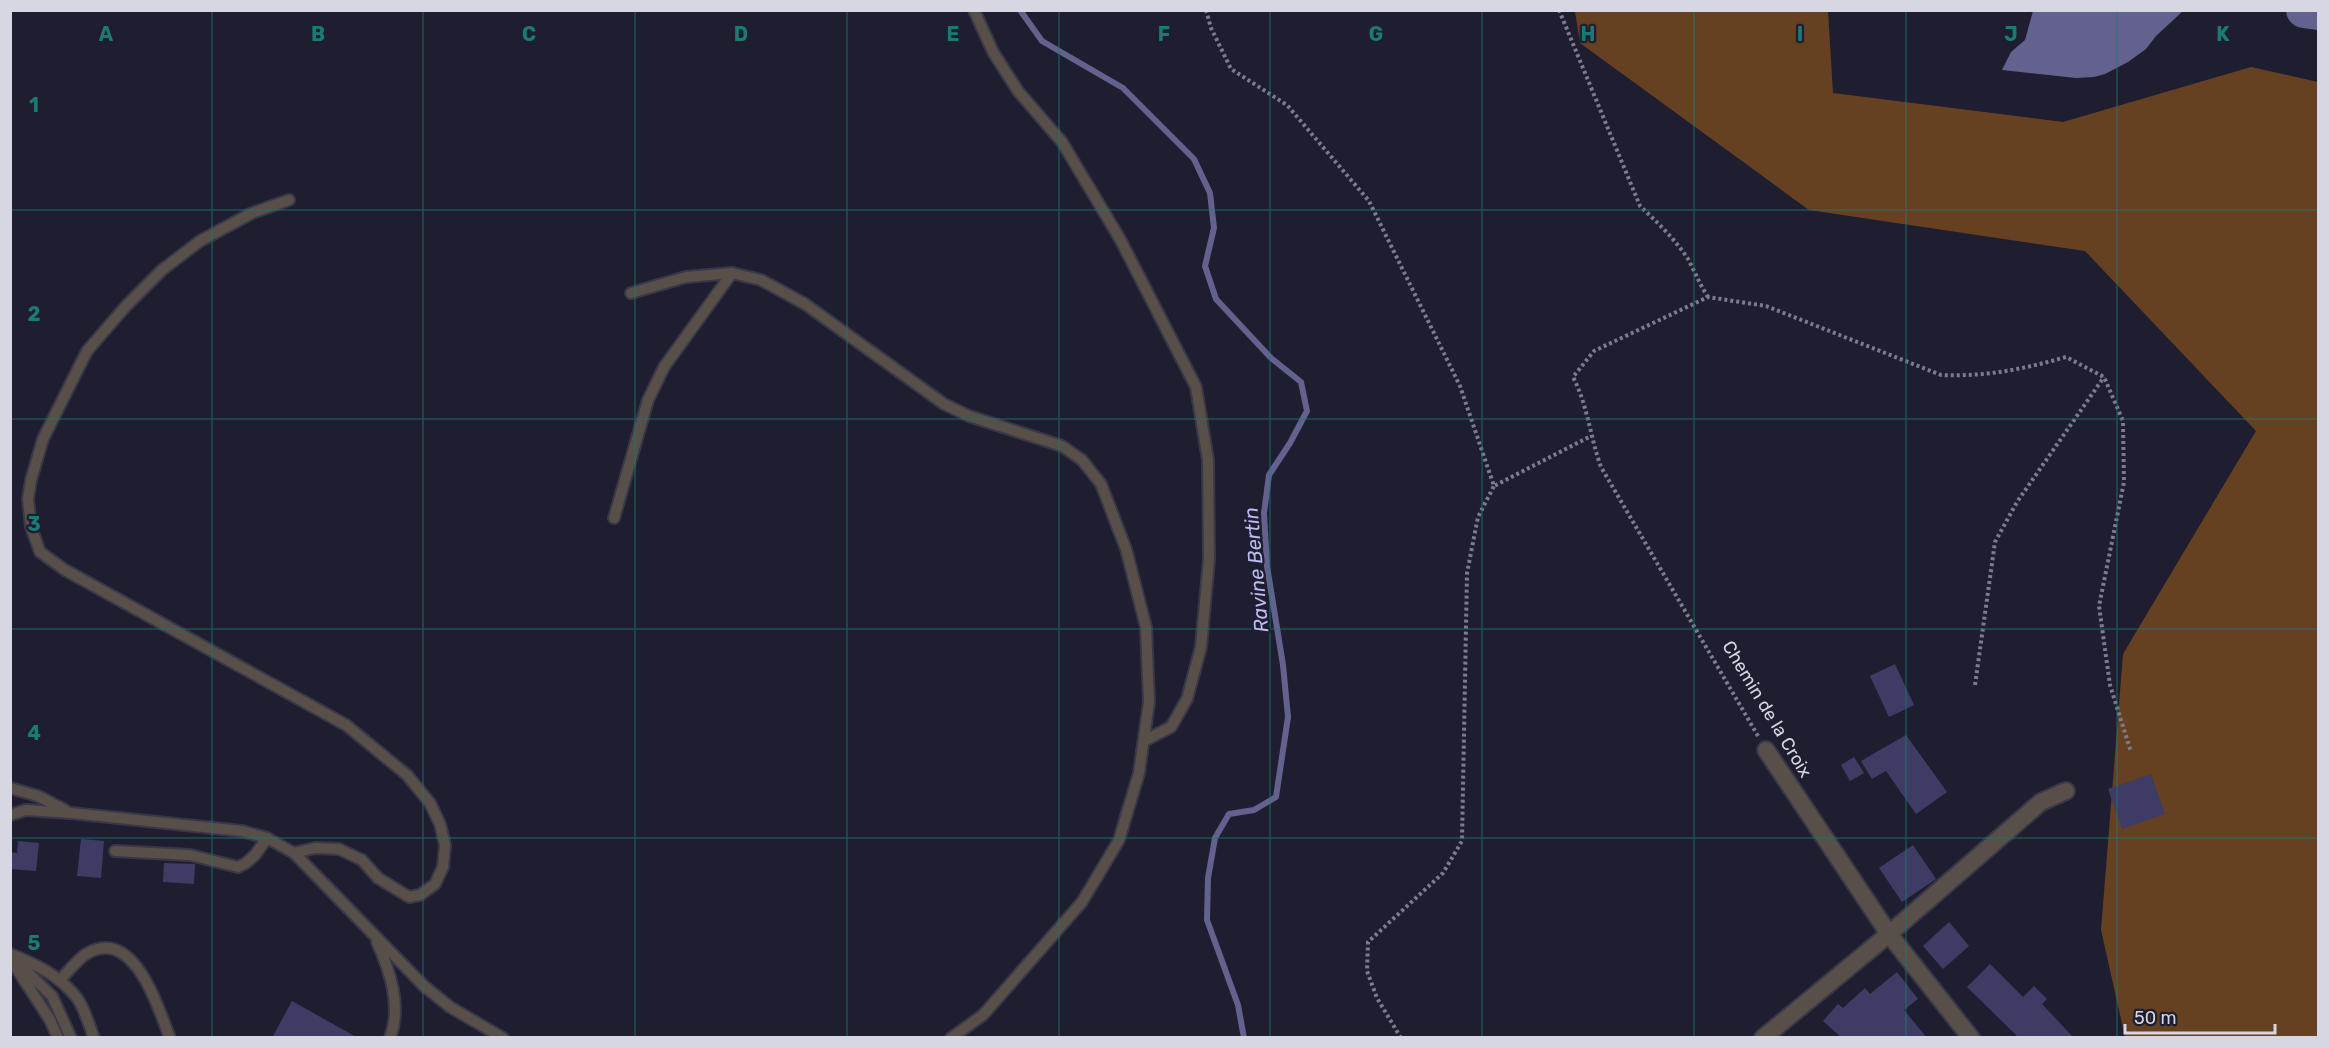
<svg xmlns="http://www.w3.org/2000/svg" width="2329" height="1048" font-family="Rubik,sans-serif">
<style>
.forest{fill:#664121}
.water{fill:#63628e}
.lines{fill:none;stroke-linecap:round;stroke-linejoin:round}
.stream{stroke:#63628e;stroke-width:6}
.river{stroke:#63628e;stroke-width:36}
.building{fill:#3e3c65}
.service-casing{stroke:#383849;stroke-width:14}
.minor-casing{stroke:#383849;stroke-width:20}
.path{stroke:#7c7d8c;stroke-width:4;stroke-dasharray:3 3;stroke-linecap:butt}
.service{stroke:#574f48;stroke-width:10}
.minor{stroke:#574f48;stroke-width:16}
.grid{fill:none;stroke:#197b74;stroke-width:1.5;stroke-opacity:0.55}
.labels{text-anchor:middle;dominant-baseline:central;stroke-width:4.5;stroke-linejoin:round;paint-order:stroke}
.street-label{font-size:18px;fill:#d6d7e3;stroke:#1e1e30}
.water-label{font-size:20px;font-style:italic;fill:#bcbcf5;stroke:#1e1e30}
.grid-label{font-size:20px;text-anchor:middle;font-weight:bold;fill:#197b74;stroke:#1e1e30;stroke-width:4.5;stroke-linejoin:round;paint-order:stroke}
</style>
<rect width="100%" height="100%" fill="#1e1e30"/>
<!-- forest -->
<path class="forest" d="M1575,11H1828L1833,93L2063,122L2251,67L2318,82V1037H2125L2101,930L2123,654L2256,431L2085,251L1809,210L1580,43Z"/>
<!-- water -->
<path class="water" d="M2033,11V10L2183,11L2156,36L2146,49L2128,62L2105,74L2094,77L2076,78L2002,70L2011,52L2025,40Z"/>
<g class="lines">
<!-- stream -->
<path class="stream" d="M1020,10L1042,41L1123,88L1194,159L1210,193L1214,228L1205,266L1216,299L1271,358L1301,382L1307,411L1290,443L1269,475L1264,513L1267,566L1283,665L1288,717L1276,797L1254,810L1229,814L1215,838L1208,878L1207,920L1238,1005L1244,1038"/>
<!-- river -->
<path class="river" d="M2304,10L2318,12"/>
</g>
<!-- building -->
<g class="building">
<path d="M1895,664L1914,705L1889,717L1870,676Z"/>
<path d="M1906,735L1947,792L1916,814L1886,771L1872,779L1861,761Z"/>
<path d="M1854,757L1864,773L1850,781L1841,765Z"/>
<path d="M2151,774L2165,814L2122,829L2108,789Z"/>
<path d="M81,839L104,841L101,878L77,876Z"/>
<path d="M18,841L39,843L36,871L10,869V852L17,853Z"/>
<path d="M1913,845L1936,879L1902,902L1879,868Z"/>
<path d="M164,863L195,864L194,884L163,882Z"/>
<path d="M1949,922L1969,946L1943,969L1923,946Z"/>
<path d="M1990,964L2023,997L2034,986L2047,999L2042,1004L2074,1038H2019L1967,987Z"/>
<path d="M1897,972L1918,999L1904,1010L1927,1038H1842L1823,1021L1838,1004L1843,1008L1865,988L1870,994Z"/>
<path d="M292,1001L358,1038H272Z"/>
</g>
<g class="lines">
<defs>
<g id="service">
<path d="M974,10L993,52L1018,91L1062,142L1120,239L1196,387L1208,460L1209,559L1201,647L1187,699L1171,727L1144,741"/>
<path d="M289,200L252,213L200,241L162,270L126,306L87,351L43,439L31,480L28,499L31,527L40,552L65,570L346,725L407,775L430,803L440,824L445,845L443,867L435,884L420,895L409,897L378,878L362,860L339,849L315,848L294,853"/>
<path d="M631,293L686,277L732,273L761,280L805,304L944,404L969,416L1062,446L1082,460L1101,484L1126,549L1146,627L1149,702L1139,773L1119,840L1082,902L983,1015L951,1038"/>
<path d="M614,518L648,400L664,367L732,273"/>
<path d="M10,788L38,796L65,810"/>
<path d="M10,815L26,810L71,813L242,831L267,838L294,853L424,986L450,1007L503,1038"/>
<path d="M115,851L190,855L238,867L246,863L255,855L267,838"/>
<path d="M377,942C390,971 402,1006 390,1038"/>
<path d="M10,954C36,964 60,976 77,998C85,1009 89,1025 94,1038"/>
<path d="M11,956L52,996L71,1038"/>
<path d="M15,966L50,1020L58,1038"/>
<path d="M60,980C68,972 77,960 86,954C134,925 158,1008 170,1038"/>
</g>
<g id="minor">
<path d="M1766,750L1889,934L1971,1038"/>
<path d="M1763,1038L1889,934L2041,802L2066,791"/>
</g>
</defs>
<!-- service casing -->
<use href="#service" class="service-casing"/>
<!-- minor casing -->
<use href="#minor" class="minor-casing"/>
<!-- path -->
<g class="path">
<path d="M1206,10L1211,28L1231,69L1287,105L1369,201L1460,386L1494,486L1591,436"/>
<path d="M1559,10L1640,206C1657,222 1675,239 1688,259C1695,272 1700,285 1708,297"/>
<path d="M1975,685L1995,542L2017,502L2104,377"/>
<path d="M1758,736L1601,467C1590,437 1588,406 1573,377L1594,351L1708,297L1766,306L1941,375C1985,377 2024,369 2066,357L2104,377L2123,421L2124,482L2099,606L2110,685L2131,752"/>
<path d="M1401,1038L1377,998L1367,971L1368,942L1443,873L1462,841L1467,573L1478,517L1494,486"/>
</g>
<!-- service -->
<use href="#service" class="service"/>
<!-- minor -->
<use href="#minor" class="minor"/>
</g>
<!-- grid -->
<path class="grid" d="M212,10V1038M423,10V1038M635,10V1038M847,10V1038M1059,10V1038M1270,10V1038M1482,10V1038M1694,10V1038M1906,10V1038M2117,10V1038M10,210H2318M10,419H2318M10,629H2318M10,838H2318"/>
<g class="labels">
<!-- street labels -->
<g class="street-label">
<text transform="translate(1767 709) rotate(59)">Chemin de la Croix</text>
</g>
<!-- water labels -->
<g class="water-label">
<text transform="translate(1256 570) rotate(-95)">Ravine Bertin</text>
</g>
</g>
<g class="grid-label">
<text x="106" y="41">A</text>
<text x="318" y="41">B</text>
<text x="529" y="41">C</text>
<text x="741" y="41">D</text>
<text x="953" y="41">E</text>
<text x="1164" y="41">F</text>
<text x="1376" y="41">G</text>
<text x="1588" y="41">H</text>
<text x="1800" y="41">I</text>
<text x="2011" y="41">J</text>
<text x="2223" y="41">K</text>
<text x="34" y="112">1</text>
<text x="34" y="321">2</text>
<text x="34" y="531">3</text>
<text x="34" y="740">4</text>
<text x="34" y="950">5</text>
</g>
<!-- border -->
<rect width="2329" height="1048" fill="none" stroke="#d6d7e3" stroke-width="24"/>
<!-- scale -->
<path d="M2125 1024v9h150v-9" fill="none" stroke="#d6d7e3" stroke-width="3"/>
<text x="2134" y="1024" font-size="18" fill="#d6d7e3" stroke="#1e1e30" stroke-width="4.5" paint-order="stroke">50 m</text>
</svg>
